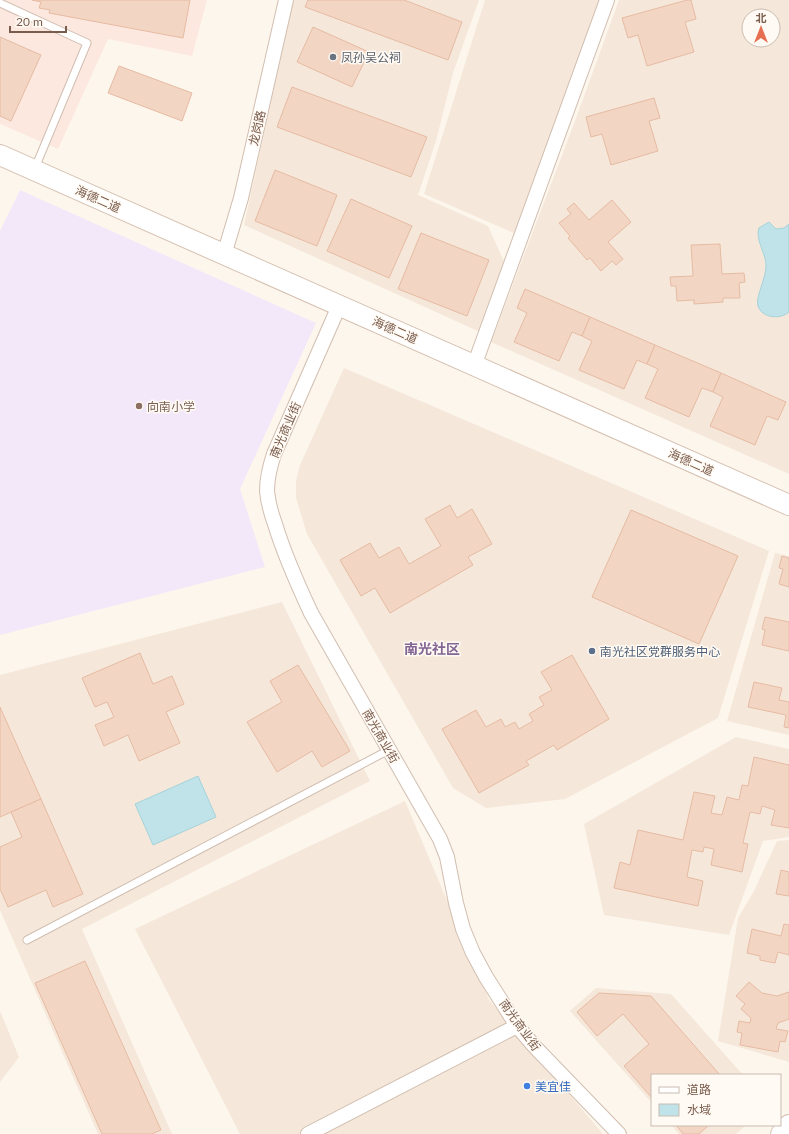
<svg xmlns="http://www.w3.org/2000/svg" width="789" height="1134" font-family="Lato,'Noto Sans SC',sans-serif">
<style>
.residential{fill:#f5e8da;fill-rule:evenodd}
.commercial{fill:#fde8e0}
.education{fill:#f3e8fa}
.water{fill:#bfe3e8;stroke:#a5d3da}
.building{fill:#f3d5c3;stroke:#e6bba3}
.lines{fill:none;stroke-linecap:round;stroke-linejoin:round}
.lane-casing{stroke:#d1beb0;stroke-width:9}
.street-casing{stroke:#d1beb0;stroke-width:16}
.secondary-casing{stroke:#d6c0b0;stroke-width:22}
.lane{stroke:#fff;stroke-width:7}
.street{stroke:#fff;stroke-width:14}
.secondary{stroke:#fff;stroke-width:20}
.worship-dot{fill:#6b7280;stroke:#fffaf3;stroke-width:1.5}
.education-dot{fill:#8d6e63;stroke:#fffaf3;stroke-width:1.5}
.service-dot{fill:#5c6f8a;stroke:#fffaf3;stroke-width:1.5}
.shop-dot{fill:#3f7fe0;stroke:#fffaf3;stroke-width:1.5}
.labels{text-anchor:middle;dominant-baseline:central;stroke-width:3;stroke-linejoin:round;paint-order:stroke}
.worship-label{font-size:12px;fill:#5b616d;stroke:#fffaf3;text-anchor:start}
.street-label{font-size:12px;fill:#7a5c4d;stroke:#fffaf3}
.education-label{font-size:12px;fill:#785e54;stroke:#fffaf3;text-anchor:start}
.service-label{font-size:12px;fill:#4e5e75;stroke:#fffaf3;text-anchor:start}
.shop-label{font-size:12px;fill:#366cbe;stroke:#fffaf3;text-anchor:start}
.quarter-label{font-size:14px;font-weight:bold;fill:#846695;stroke:#fffaf3}
</style>
<rect width="100%" height="100%" fill="#fdf6ec"/>
<!-- residential -->
<g class="residential">
<path d="M293,0H479L453,73L436,141L418,195L488,226L507,268L480,332L244,225Z"/>
<path d="M485,0H606L523,237L424,194Z"/>
<path d="M619,0H789V474L491,342L575,121ZM749,16H773V40H749Z"/>
<path d="M344,368L769,551L718,718L565,799L486,808L453,788L307,534L296,498V481L300,465Z"/>
<path d="M775,553L789,556V735L727,721Z"/>
<path d="M282,602L370,781L82,929L172,1134H98L0,910V675Z"/>
<path d="M736,737L789,749V837L763,841L729,935L604,915L584,824Z"/>
<path d="M405,801L489,1000L603,1134H240L135,929Z"/>
<path d="M789,840V1062L718,1041L738,918L754,891L777,841Z"/>
<path d="M596,988L671,994L743,1075H652V1103L570,1011Z"/>
<path d="M0,1011L19,1057L0,1082Z"/>
<path d="M671,1125H746L736,1134H679Z"/>
</g>
<!-- commercial -->
<path class="commercial" d="M0,0H207L192,56L108,39L58,149L0,124Z"/>
<!-- education -->
<path class="education" d="M20,190L316,323L240,489L265,567L0,635V231Z"/>
<!-- water -->
<g class="water">
<path d="M769,222L776,229L784,228L789,224V312C780,320 762,318 758,306C755,297 767,277 766,264C765,252 755,239 759,228Z"/>
<path d="M198,776L216,817L153,845L135,804Z"/>
</g>
<!-- building -->
<g class="building">
<path d="M32,0H190L183,38L49,13L50,10L39,8L41,2Z"/>
<path d="M308,0H404L462,22L448,60L305,7Z"/>
<path d="M687,0H691L696,19L685,22L694,52L647,66L638,35L628,38L622,18Z"/>
<path d="M313,27L369,52L352,87L297,62Z"/>
<path d="M0,37L41,55L11,121L0,116Z"/>
<path d="M119,66L192,93L182,121L108,93Z"/>
<path d="M292,87L427,137L411,177L277,127Z"/>
<path d="M654,98L660,118L649,121L658,151L611,165L602,134L591,137L586,117Z"/>
<path d="M275,170L337,195L317,246L255,221Z"/>
<path d="M351,199L412,226L389,278L327,251Z"/>
<path d="M612,200L631,222L608,242L623,259L616,265L612,261L601,271L590,258L587,260L568,238L570,236L559,223L571,214L567,209L574,203L589,220Z"/>
<path d="M421,233L489,260L467,316L398,289Z"/>
<path d="M720,244L722,274L744,273L745,282L739,283L740,298H723V302L694,304V300L677,301L676,286H671L670,277L693,276L691,245Z"/>
<path d="M525,289L590,317L582,336L572,332L559,361L514,342L527,313L517,308Z"/>
<path d="M590,317L655,345L647,364L637,360L624,389L579,370L592,341L582,336Z"/>
<path d="M655,345L721,373L713,392L702,388L689,417L645,398L658,369L647,364Z"/>
<path d="M721,373L786,402L778,420L767,416L755,445L710,426L723,397L713,392Z"/>
<path d="M450,505L457,518L472,509L492,544L468,557L473,565L390,613L375,588L361,596L340,560L370,543L379,558L399,547L409,564L441,546L425,519Z"/>
<path d="M631,510L738,556L699,644L592,597Z"/>
<path d="M782,556L789,558V587L779,584L783,569L779,568Z"/>
<path d="M765,617L789,622V651L762,645L765,630L762,629Z"/>
<path d="M140,653L153,684L172,676L184,704L166,712L180,743L139,761L128,735L104,746L95,725L114,717L107,702L95,707L82,678Z"/>
<path d="M572,655L609,719L557,750L554,745L526,761L529,765L479,793L442,729L476,710L486,727L501,719L505,727L515,722L519,729L533,721L529,714L544,705L539,697L552,690L541,672Z"/>
<path d="M298,665L350,751L322,767L312,751L277,772L247,722L282,702L270,681Z"/>
<path d="M754,682L782,688L779,700L789,702V728L784,727L786,715L748,707Z"/>
<path d="M0,707L41,799L0,817Z"/>
<path d="M754,757L789,765V828L771,825L775,810L762,806L760,814L750,812L743,843L748,844L742,872L711,865L714,849L704,847L703,852L692,850L687,877L703,881L698,906L614,888L620,862L630,865L638,830L683,840L694,792L715,796L711,813L722,815L727,797L739,800L742,785L748,786Z"/>
<path d="M41,799L83,894L53,907L46,890L8,907L0,889V847L22,837L11,812Z"/>
<path d="M781,870L789,872V896L776,894Z"/>
<path d="M784,924L789,925V955L778,952L775,963L760,960V956L747,953L752,929L781,936Z"/>
<path d="M85,961L161,1130L152,1134H102L35,983Z"/>
<path d="M749,982L762,993L777,996L789,992V1019L778,1023L776,1029L788,1031L785,1042L780,1041L778,1052L740,1045L742,1033L737,1032L739,1021L750,1023L751,1018L741,1009L745,1004L736,996Z"/>
<path d="M599,993L651,996L720,1075H652V1098L624,1066L649,1044L623,1014L597,1036L577,1012Z"/>
<path d="M676,1125H709L699,1134H683Z"/>
</g>
<g class="lines">
<defs>
<g id="lane">
<path d="M0,3L87,43L35,168"/>
<path d="M27,940L389,750"/>
</g>
<g id="street">
<path d="M224,255L241,198L286,0"/>
<path d="M339,306L274,454C270,466 267,478 267,491C268,502 271,513 275,524C284,554 297,583 311,613L440,839L447,857L456,903L463,929L473,953L486,977L517,1026L535,1047L619,1134"/>
<path d="M474,366L607,0"/>
<path d="M308,1134L517,1026"/>
</g>
<g id="secondary">
<path d="M0,155L789,505"/>
<path d="M781,1134L789,1125"/>
</g>
</defs>
<!-- lane casing -->
<use href="#lane" class="lane-casing"/>
<!-- street casing -->
<use href="#street" class="street-casing"/>
<!-- secondary casing -->
<use href="#secondary" class="secondary-casing"/>
<!-- lane -->
<use href="#lane" class="lane"/>
<!-- street -->
<use href="#street" class="street"/>
<!-- secondary -->
<use href="#secondary" class="secondary"/>
</g>
<!-- markers -->
<circle class="worship-dot" cx="333" cy="57" r="4"/>
<circle class="education-dot" cx="139" cy="406" r="4"/>
<circle class="service-dot" cx="592" cy="651" r="4"/>
<circle class="shop-dot" cx="527" cy="1086" r="4"/>
<g class="labels">
<!-- worship labels -->
<g class="worship-label">
<text x="341" y="57">凤孙吴公祠</text>
</g>
<!-- street labels -->
<g class="street-label">
<text transform="translate(257 128) rotate(-77)">龙岗路</text>
<text transform="translate(98 199) rotate(24)">海德二道</text>
<text transform="translate(395 330) rotate(24)">海德二道</text>
<text transform="translate(285 430) rotate(-67)">南光商业街</text>
<text transform="translate(691 462) rotate(24)">海德二道</text>
<text transform="translate(381 736) rotate(60)">南光商业街</text>
<text transform="translate(520 1025) rotate(54)">南光商业街</text>
</g>
<!-- education labels -->
<g class="education-label">
<text x="147" y="406">向南小学</text>
</g>
<!-- service labels -->
<g class="service-label">
<text x="600" y="651">南光社区党群服务中心</text>
</g>
<!-- shop labels -->
<g class="shop-label">
<text x="535" y="1086">美宜佳</text>
</g>
<!-- quarter labels -->
<g class="quarter-label">
<text x="432" y="648">南光社区</text>
</g>
</g>
<!-- legend -->
<rect x="651" y="1074" width="130" height="52" fill="#fffaf3" stroke="#cabbb1"/>
<rect x="659" y="1087" width="20" height="6" fill="#ffffff" stroke="#cabbb1"/>
<text x="687" y="1094" font-size="12" fill="#7a5c4d">道路</text>
<rect x="659" y="1104" width="20" height="12" fill="#bfe3e8" stroke="#cabbb1"/>
<text x="687" y="1114" font-size="12" fill="#7a5c4d">水域</text>
<!-- north arrow -->
<g transform="translate(761 28)"><circle r="19" fill="#fffaf3" stroke="#cabbb1"/>
<path d="M0-3L7 15L0 10L-7 15Z" fill="#e76f51"/>
<text y="-6" font-size="11" font-weight="bold" text-anchor="middle" fill="#7a5c4d">北</text>
</g>
<!-- scale -->
<path d="M10 26v6h56v-6" fill="none" stroke="#7a5c4d" stroke-width="2"/>
<text x="16" y="26" font-size="12" fill="#7a5c4d" stroke="#fffaf3" stroke-width="3" paint-order="stroke">20 m</text>
</svg>
